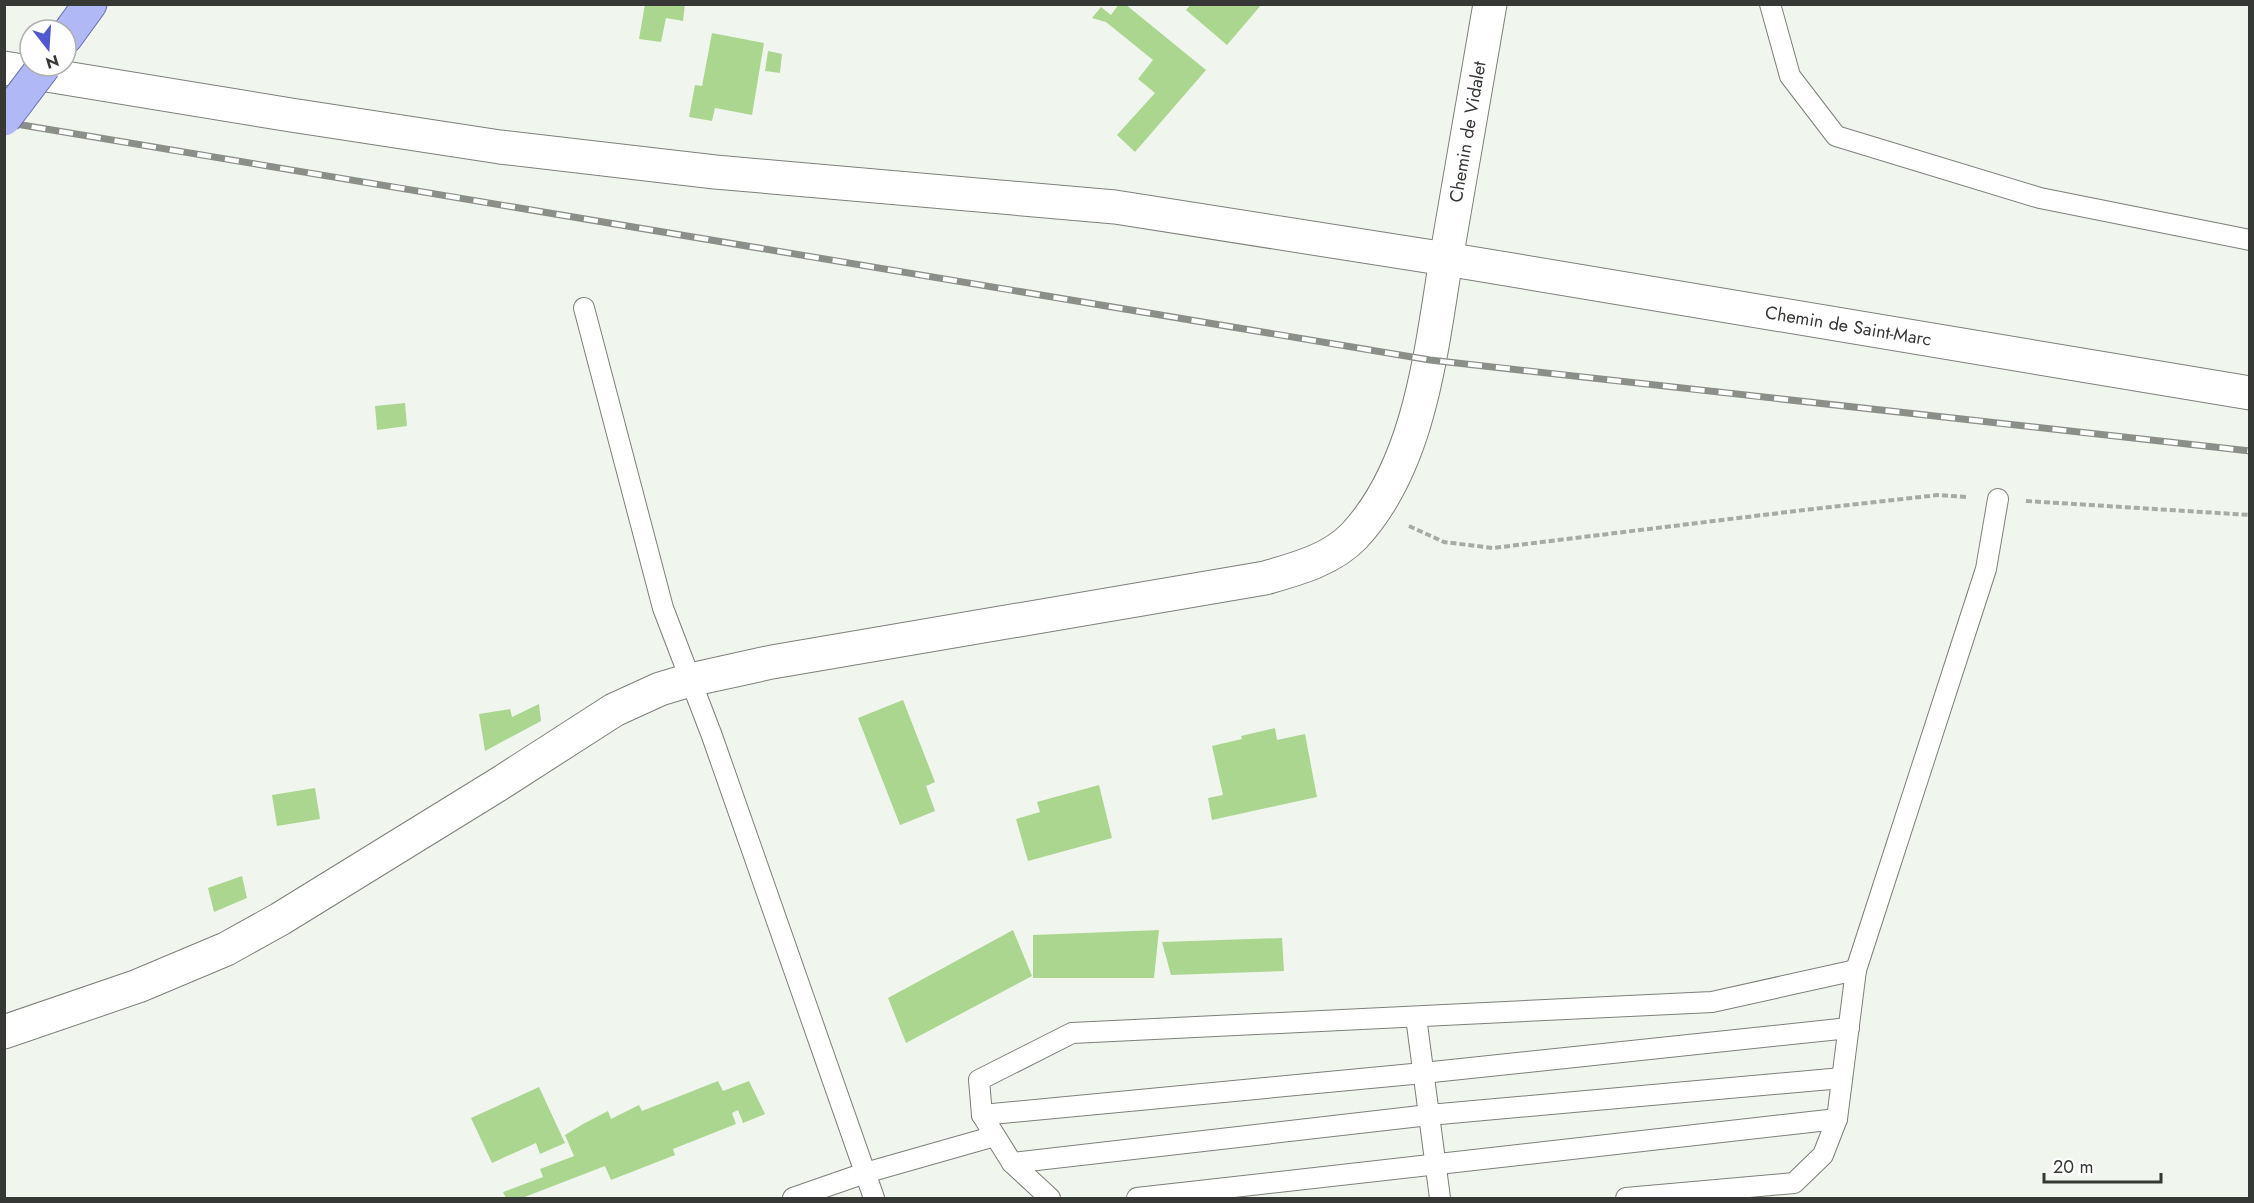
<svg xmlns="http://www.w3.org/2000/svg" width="2254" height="1203" font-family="Jost,sans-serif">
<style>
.building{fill:#abd690}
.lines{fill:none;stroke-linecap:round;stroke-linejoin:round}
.lane-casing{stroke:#7c8079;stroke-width:22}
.street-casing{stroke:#7c8079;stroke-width:35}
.primary-casing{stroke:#646dae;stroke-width:35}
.path{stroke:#a6aba4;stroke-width:4;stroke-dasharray:6 3;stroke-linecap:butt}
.lane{stroke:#fff;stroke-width:20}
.street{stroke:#fff;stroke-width:33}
.primary{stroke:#b0b8f5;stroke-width:33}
.rail-casing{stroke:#8b8f89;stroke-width:7}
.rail{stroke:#fff;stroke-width:4.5;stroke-dasharray:14;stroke-linecap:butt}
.primary-bridge-casing{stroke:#646dae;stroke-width:35;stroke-linecap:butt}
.primary-bridge{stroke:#b0b8f5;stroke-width:33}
.labels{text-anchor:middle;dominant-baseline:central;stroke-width:4.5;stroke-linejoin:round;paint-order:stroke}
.street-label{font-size:18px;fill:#363835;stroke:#fff}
</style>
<rect width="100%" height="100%" fill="#f0f6ed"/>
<!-- building -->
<g class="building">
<path d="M645,4H685L683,21L666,18L661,42L639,39Z"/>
<path d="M1119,4H1125L1206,70L1135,152L1117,135L1155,93L1138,79L1153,60L1106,22L1092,18L1101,7L1111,15Z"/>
<path d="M1191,4H1262L1227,45L1186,10Z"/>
<path d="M712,33L764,43L752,115L715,108L712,121L689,117L695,85L702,86Z"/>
<path d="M768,51L782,54L780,73L765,71Z"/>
<path d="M405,403L407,426L377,430L375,406Z"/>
<path d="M903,700L935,782L926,786L935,811L900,825L858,718Z"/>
<path d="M539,704L541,721L485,751L479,714L510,709L512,717Z"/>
<path d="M1275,728L1277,740L1305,734L1317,797L1212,820L1208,798L1223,795L1212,746L1242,739L1241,736Z"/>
<path d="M1099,785L1112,838L1028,861L1016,819L1040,812L1037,802Z"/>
<path d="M315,788L320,819L277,826L272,795Z"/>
<path d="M242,876L247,898L214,912L208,888Z"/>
<path d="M1013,930L1032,976L906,1043L888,998Z"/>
<path d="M1159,930L1154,978H1033V935Z"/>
<path d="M1282,938L1284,971L1171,975L1162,942Z"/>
<path d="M718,1081L723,1091L749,1081L765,1114L743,1123L738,1110L732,1113L736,1124L673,1149L675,1155L611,1180L605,1166L522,1198H506L503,1192L543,1177L540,1169L574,1156L565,1135L583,1124L608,1111L611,1119L639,1105L642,1111Z"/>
<path d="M539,1087L565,1143L540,1154L536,1143L492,1163L471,1118Z"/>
</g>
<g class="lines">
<defs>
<g id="lane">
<path d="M1770,4L1790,76L1836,136L2040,198L2250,240"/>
<path d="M584,308L663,608L712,736L874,1198"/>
<path d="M1416,1017L1440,1198"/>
<path d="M982,1115L1423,1073L1849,1028"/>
<path d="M1012,1163L1429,1115L1842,1078"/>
<path d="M793,1198L865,1173L995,1136"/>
<path d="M1050,1198L1012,1163L982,1115L979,1080L1072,1033L1712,1002L1856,970"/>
<path d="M1137,1198L1837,1119"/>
<path d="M1626,1198L1794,1183L1823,1155L1837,1119L1856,970L1986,569L1998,499"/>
</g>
<g id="street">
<path id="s1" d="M4,68L291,115L500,147L715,172L1115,207L1446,259L2250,393"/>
<path id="s2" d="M4,1032L138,986L226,949L280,919L499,784L614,710L660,689L690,680L772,662L1265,578C1296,569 1331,560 1354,536C1424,461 1432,338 1449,242C1462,163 1476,84 1490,4"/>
</g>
<path id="primary" d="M66,37L90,4"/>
</defs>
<!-- lane casing -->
<use href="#lane" class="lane-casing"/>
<!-- street casing -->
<use href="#street" class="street-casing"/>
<!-- primary casing -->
<use href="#primary" class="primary-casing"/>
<!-- path -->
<g class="path">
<path d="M2026,501L2250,515"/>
<path d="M1409,526L1444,542L1493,548L1804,510L1938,495L1967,497"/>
</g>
<!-- lane -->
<use href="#lane" class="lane"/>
<!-- street -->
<use href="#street" class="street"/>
<!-- primary -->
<use href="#primary" class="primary"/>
<defs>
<path id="rail" d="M4,122L1430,360L2250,451"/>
</defs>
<!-- rail casing -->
<use href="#rail" class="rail-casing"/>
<!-- rail -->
<use href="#rail" class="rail"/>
<defs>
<path id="primary-bridge" d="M4,119L44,66"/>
</defs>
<!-- primary-bridge casing -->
<use href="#primary-bridge" class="primary-bridge-casing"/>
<!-- primary-bridge -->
<use href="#primary-bridge" class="primary-bridge"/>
</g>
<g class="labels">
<!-- street labels -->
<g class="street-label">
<text stroke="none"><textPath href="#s2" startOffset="1884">Chemin de Vidalet</textPath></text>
<text stroke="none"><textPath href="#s1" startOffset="1863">Chemin de Saint-Marc</textPath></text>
</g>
</g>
<!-- border -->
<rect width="2254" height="1203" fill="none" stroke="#363835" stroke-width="12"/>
<!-- north arrow -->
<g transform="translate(48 48) rotate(163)"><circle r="28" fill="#ffffff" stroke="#afafae" stroke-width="1.5"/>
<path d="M0-4.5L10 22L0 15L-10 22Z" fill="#5157ce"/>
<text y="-9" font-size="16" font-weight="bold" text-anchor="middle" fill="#363835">N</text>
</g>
<!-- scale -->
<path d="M2044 1173v9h117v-9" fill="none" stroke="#363835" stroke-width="3"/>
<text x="2053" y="1173" font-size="18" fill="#363835" stroke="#ffffff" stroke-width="4.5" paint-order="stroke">20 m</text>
</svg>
